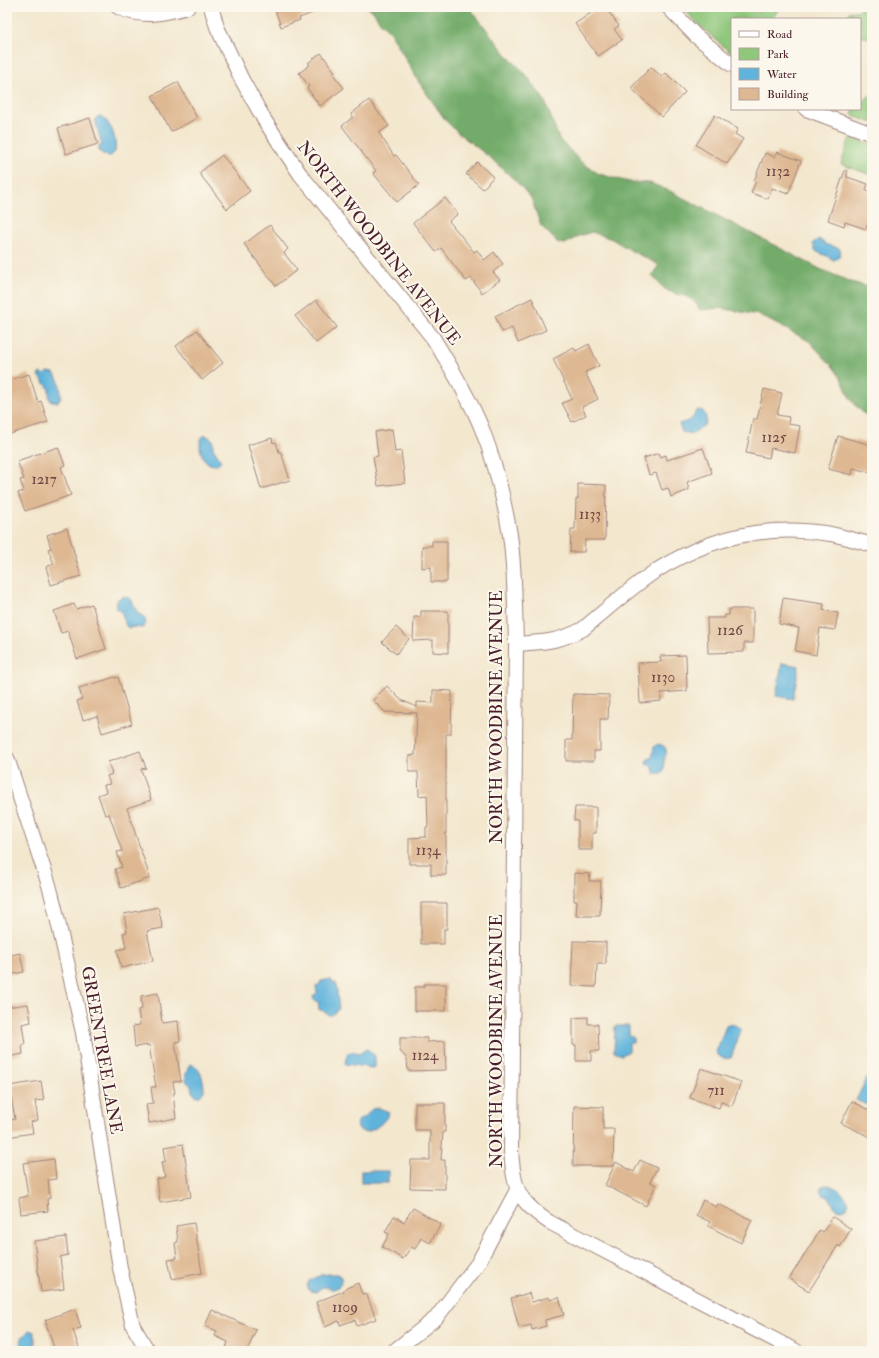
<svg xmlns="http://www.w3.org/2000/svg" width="879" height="1358" font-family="'IM FELL Double Pica',serif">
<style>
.green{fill:#8fc77b;stroke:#6c7353}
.forest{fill:#73ac6b;stroke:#5e664b}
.water{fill:#60b4dc;stroke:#556a84}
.building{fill:#deb892}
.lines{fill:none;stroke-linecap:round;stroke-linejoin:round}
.street-casing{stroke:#9e837c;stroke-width:16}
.street{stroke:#fff;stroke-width:14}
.labels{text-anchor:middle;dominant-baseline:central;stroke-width:4;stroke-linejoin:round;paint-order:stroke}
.number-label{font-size:15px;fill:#6f4545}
.street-label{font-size:17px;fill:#4a1f2b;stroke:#fbf7ec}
</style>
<rect width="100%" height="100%" fill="#fbf7ec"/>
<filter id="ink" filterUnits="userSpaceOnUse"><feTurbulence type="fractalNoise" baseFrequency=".025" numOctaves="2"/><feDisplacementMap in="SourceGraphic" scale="8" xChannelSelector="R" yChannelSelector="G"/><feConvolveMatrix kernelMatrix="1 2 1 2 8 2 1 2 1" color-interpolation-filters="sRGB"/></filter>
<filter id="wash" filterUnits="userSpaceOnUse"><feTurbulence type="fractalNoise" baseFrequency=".012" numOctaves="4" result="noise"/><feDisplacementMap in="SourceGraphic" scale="16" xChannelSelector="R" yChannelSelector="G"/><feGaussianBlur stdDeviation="0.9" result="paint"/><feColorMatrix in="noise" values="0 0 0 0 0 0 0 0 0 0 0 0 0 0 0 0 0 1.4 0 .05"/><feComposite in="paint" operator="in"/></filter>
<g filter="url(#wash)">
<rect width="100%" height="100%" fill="#f3e7ce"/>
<!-- green -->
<g class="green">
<path d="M682,7H747L753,11L758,13L763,7H780L772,19H732V54L697,23Z"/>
<path d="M862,7H872V35L869,38L860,36V19H840L848,16L849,12L860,10Z"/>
<path d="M872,94V123L852,115L854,109H860V103Z"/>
<path d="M850,137L872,145V151L870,153C872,162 873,164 868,174L841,164Z"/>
</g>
<!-- forest -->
<path class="forest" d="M366,7H469L506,54L528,77L545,101L559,139L581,162L599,174L629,182L650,183L670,191L820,269L851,282L872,288V416L864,414L857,407L850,398L841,378L834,368L809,341L759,315L719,308L700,310C688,290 680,299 665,289C660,285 656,280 652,275L659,265L632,251L612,239L592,232L579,236L565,244L558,243L541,226L531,198L516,181L488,156L457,132L446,121L418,81L391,33L381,23L372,10Z"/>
<!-- water -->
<g class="water">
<path d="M101,116C112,124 117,139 115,152L111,156L104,155L99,151V146H102L95,120L97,117Z"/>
<path d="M819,239L827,245L839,248C843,254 839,259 833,260L829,257L815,251L813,243Z"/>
<path d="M47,372L54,373C60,381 61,388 61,398L58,402L51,401L49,398C50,390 49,387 43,382L42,379L38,376L40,373L44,375Z"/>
<path d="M698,410L703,411L706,417V424L692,434L682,432L679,424C687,421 693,421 696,411Z"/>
<path d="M206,435L213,440V448L221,461C208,474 195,450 202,437Z"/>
<path d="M123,596L131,599L137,612L145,618C146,623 146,625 142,628L135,627L129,628L126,626L121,611L116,608L117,600Z"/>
<path d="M782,663L799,666L793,699L776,696Z"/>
<path d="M658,744C672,747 664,756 664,763C664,768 665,769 662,773L655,774L652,766L646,764L647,760L652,757L654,747Z"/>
<path d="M330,979L334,983H336L339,1009C331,1015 332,1019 322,1010H319L318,1001H315L313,999L314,995L317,994L316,986L319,985L321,981Z"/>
<path d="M731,1024L737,1026L741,1030L731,1058C724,1059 719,1058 716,1052L726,1026Z"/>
<path d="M615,1026H629V1037H633V1042H629V1051C619,1057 624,1055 614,1052Z"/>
<path d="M366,1049L369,1050L375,1056V1067L372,1068L345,1064C347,1050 350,1051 361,1053Z"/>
<path d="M191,1064C202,1069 204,1081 204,1091L200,1096H197L192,1092L191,1086C182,1078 186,1076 189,1065Z"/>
<path d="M867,1078L872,1081V1095L867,1105L856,1100Z"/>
<path d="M379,1108L389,1112C387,1120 374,1132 364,1132C362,1132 360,1130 358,1129L357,1123L360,1119L365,1117L372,1109Z"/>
<rect x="361" y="1171" width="27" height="12"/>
<path d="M827,1185C837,1186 844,1194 849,1202L847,1208L842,1210L836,1209L829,1197L823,1195L820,1191L822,1186Z"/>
<path d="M329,1274H338L341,1276C342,1282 339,1290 331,1289C328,1288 325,1286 321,1288C319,1289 318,1291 316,1292L310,1291L307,1286L309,1281L321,1275Z"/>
<path d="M29,1330L34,1332C33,1336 35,1336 35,1340C36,1344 33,1347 35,1351H22C23,1346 20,1342 22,1338C24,1334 27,1334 29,1330Z"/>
</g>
<g id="blocks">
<!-- building -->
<g class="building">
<path d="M274,7H324V9L299,18L300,20L281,27Z"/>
<path d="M599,7H605L619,26L614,29L622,40L598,56L575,24Z"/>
<path d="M321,53L335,72L333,74L344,88L320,106L307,88L309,86L299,73L310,65L308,63Z"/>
<path d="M651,67L662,77L666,73L685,92L662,117L631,88Z"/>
<path d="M178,82L197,118L171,132L152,96Z"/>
<path d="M369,100L389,126L379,133L394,156L396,155L419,185L397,202L373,173L376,171L342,126L353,117L351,114Z"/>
<path d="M715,115L738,129L735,134L743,139L727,164L696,145Z"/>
<path d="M90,118L98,144L66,154L58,128Z"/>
<path d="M777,152L801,161L788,194L772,188L768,199L751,193L756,181H754L765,153L775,157Z"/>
<path d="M222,155L250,191L227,209L199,173Z"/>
<path d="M477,162L493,177L483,189L466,174Z"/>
<path d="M845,170L847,171V177L868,184L866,190L872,192V212L866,229L845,222L844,226L828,220Z"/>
<path d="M445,198L458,214L449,221L474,252L477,250L484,260L494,252L503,264L493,272L500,280L482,293L471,278L466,281L441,248L436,252L413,223Z"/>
<path d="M270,225L288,249L284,253L297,270L276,286L244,244Z"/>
<path d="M532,298L546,330L518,343L512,328L502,332L495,316Z"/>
<path d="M316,300L337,327L316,343L295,316Z"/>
<path d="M197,330L223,363L202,380L176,346Z"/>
<path d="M589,344L599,366L585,372L598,399L582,407L586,415L572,422L562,403L572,399L553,359L574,348L576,351Z"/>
<path d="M29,374L38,402L41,401L48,422L7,435V381Z"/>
<path d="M764,389L782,393L777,415L789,417L788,424L800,426L795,453L771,448L769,458L746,453L753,419H757Z"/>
<path d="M392,429L395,452L401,451L405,483L378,486L373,457L378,456L375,432Z"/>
<path d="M838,436L872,445V473L853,468L852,475L828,469Z"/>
<path d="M272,438L273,443L276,442L279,452H281L290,480L261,489L248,445Z"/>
<path d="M58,447L65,465L61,467L71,495L25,511L18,493L24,491L20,480L24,479L17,461Z"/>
<path d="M703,448L712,473L687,482L689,490L671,497L668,488L662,490L656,473L649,475L644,458L659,453L661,457L666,455L667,460Z"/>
<path d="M578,484L606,485L605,540H585L584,552H570L571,529H575L576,499H578Z"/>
<path d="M67,528L81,576L51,585L46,567L54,564L48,549L51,548L47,535Z"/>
<path d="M432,541H447V582H431V567L422,568V546H432Z"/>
<path d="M783,598L824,604L823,610L838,613L835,630L820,628L816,655L795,651L799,628L779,624Z"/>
<path d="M74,604L76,609L92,604L106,649L77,659L68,631L61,633L54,611Z"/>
<path d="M729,609H753V643H744V652L708,653L707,618H725V615H729Z"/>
<path d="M421,611H448V653L433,652V640L413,641L414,617H421Z"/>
<path d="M396,627L409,639L396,654L382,642Z"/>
<path d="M686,655L687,691L661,693V701L640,703L638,663L661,662L660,656Z"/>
<path d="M115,677V678L118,677L132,724L102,733L97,716L83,720L77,701L82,699L79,688Z"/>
<path d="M387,686L401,700L417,707V702L433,703V690L452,691L451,734H446V875H431V864H409V838L426,837V827H428L427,795L419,796L418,772H409V756L415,755L417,713L385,712L373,700Z"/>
<path d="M573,694L609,695L608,719H600V751H594V761H566V740H572Z"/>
<path d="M140,751L146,768L141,769L151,800L127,808L150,878L121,888L115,869L122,867L117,852L122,851L109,814L105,815L98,795L106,792L104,785L110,784L107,776L112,774L108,762Z"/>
<path d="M575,807H596V833H592V850H578V821L574,820Z"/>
<path d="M574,873L590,874L589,881H601L600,916H576L577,901H574Z"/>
<path d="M421,903H447V929H444V944H421Z"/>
<path d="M158,907L163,928L147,931L153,961L121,968L117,950L126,948L123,933L127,932L124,914Z"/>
<path d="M573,941L606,942V964H597L596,987L571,986Z"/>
<path d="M20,953L24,972L7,975V956Z"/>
<path d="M424,984H446V1011H415V987H424Z"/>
<path d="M158,993L162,1023L178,1021L180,1041L175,1042L181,1081L173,1082L175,1093L173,1094L176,1118L149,1123L146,1104L153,1103L151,1087H156L149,1045L135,1047L133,1026L140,1025L138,1010L142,1009L141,996Z"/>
<path d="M28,1004L31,1022L22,1024L25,1044L22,1045L23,1054L7,1057V1007Z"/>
<path d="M588,1017V1024H598L599,1051H591V1061H576V1045H573V1018Z"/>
<path d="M400,1038H427V1042L445,1041L446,1070L408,1071L407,1059L400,1051Z"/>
<path d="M701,1068L741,1082L732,1106L721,1102L719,1108L690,1098Z"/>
<path d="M41,1081L44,1100L35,1101L38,1120L31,1122L33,1133L7,1137V1121L15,1119L9,1086Z"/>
<path d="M852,1101L872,1112V1138L841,1123Z"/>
<path d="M415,1103H445V1132H443L441,1160H445V1189L410,1188L411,1160H430V1130H415Z"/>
<path d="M574,1106L603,1107V1129H614L613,1166H573Z"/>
<path d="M183,1144L191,1197L160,1202L157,1179L165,1177L162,1162L166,1161L164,1147Z"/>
<path d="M54,1159L56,1179L48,1180L50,1198L47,1199L48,1211L21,1214L19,1198L28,1196L23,1163Z"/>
<path d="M640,1160L657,1168L650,1182L656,1185L646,1206L605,1185L616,1162L634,1172Z"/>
<path d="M703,1200L716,1207L718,1204L752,1220L741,1243L708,1226L710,1222L696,1215Z"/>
<path d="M413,1208L441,1224L430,1243L421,1238L415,1249L411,1247L403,1259L382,1247L389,1234L385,1232L394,1216L404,1222Z"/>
<path d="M833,1217L851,1229L840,1247L838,1245L809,1291L789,1279L820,1230L823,1232Z"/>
<path d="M194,1223L202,1273L172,1279L168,1259L177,1258L175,1243L178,1242L176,1226Z"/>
<path d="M66,1237L68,1255L60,1257L64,1289L41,1292L34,1241Z"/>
<path d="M358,1283L362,1294L366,1293L376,1319L357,1326L355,1320L340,1325L339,1321L325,1327L316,1302L344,1291V1289Z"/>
<path d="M529,1293L532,1302L549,1297L550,1300L559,1297L564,1315L545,1320L546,1326L532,1330L531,1325L519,1328L511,1298Z"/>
<path d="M75,1309L81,1328L73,1330L80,1351H55L45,1320Z"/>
<path d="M212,1310L256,1330L247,1351H225L228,1342L215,1336L217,1331L205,1326Z"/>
</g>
</g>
</g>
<g filter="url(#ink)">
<use href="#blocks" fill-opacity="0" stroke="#9e837c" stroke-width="1"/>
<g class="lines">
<defs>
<g id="street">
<path d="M118,7C141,19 165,13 188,7"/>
<path d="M211,7L217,27L242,80L265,121L300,174L433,338C451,367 469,397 482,429C495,462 504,499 510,535C515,570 515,608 516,644L511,1150C514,1187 516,1200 549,1222L796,1351"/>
<path d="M668,7L696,36L732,65"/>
<path d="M806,109L872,134"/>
<path d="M516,644C543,642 559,642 583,629C606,610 629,589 654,572C709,537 767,523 831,534C845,537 858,541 872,545"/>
<path d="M7,758L49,885L54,904L83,1033L120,1268L133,1326L148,1351"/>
<path d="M394,1351L436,1318L478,1263L517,1190"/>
</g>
</defs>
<!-- street casing -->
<use href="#street" class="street-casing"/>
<!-- street -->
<use href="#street" class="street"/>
</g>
</g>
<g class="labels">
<!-- number labels -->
<g class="number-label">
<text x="778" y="171">1132</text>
<text x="774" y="437">1125</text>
<text x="44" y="479">1217</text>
<text x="590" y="514">1133</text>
<text x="730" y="630">1126</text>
<text x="663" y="677">1130</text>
<text x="428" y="850">1134</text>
<text x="425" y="1055">1124</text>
<text x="716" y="1090">711</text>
<text x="345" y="1307">1109</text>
</g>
<!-- street labels -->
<g class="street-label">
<text transform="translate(379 243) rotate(52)">NORTH WOODBINE AVENUE</text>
<text transform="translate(496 717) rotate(-90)">NORTH WOODBINE AVENUE</text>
<text transform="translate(496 1041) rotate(-90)">NORTH WOODBINE AVENUE</text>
<text transform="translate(102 1050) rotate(80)">GREENTREE LANE</text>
</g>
</g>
<!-- margin -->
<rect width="879" height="1358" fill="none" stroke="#fbf7ec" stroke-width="24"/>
<!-- legend -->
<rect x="731" y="18" width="130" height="92" fill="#fbf7ec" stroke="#b4a19f"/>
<rect x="739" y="31" width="20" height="6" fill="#ffffff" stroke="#b4a19f"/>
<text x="767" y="38" font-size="12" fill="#4a1f2b">Road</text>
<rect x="739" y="48" width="20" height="12" fill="#8fc77b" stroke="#b4a19f"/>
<text x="767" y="58" font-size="12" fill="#4a1f2b">Park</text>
<rect x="739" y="68" width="20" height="12" fill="#60b4dc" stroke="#b4a19f"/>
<text x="767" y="78" font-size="12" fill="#4a1f2b">Water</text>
<rect x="739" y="88" width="20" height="12" fill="#deb892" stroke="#b4a19f"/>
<text x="767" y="98" font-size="12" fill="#4a1f2b">Building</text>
</svg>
